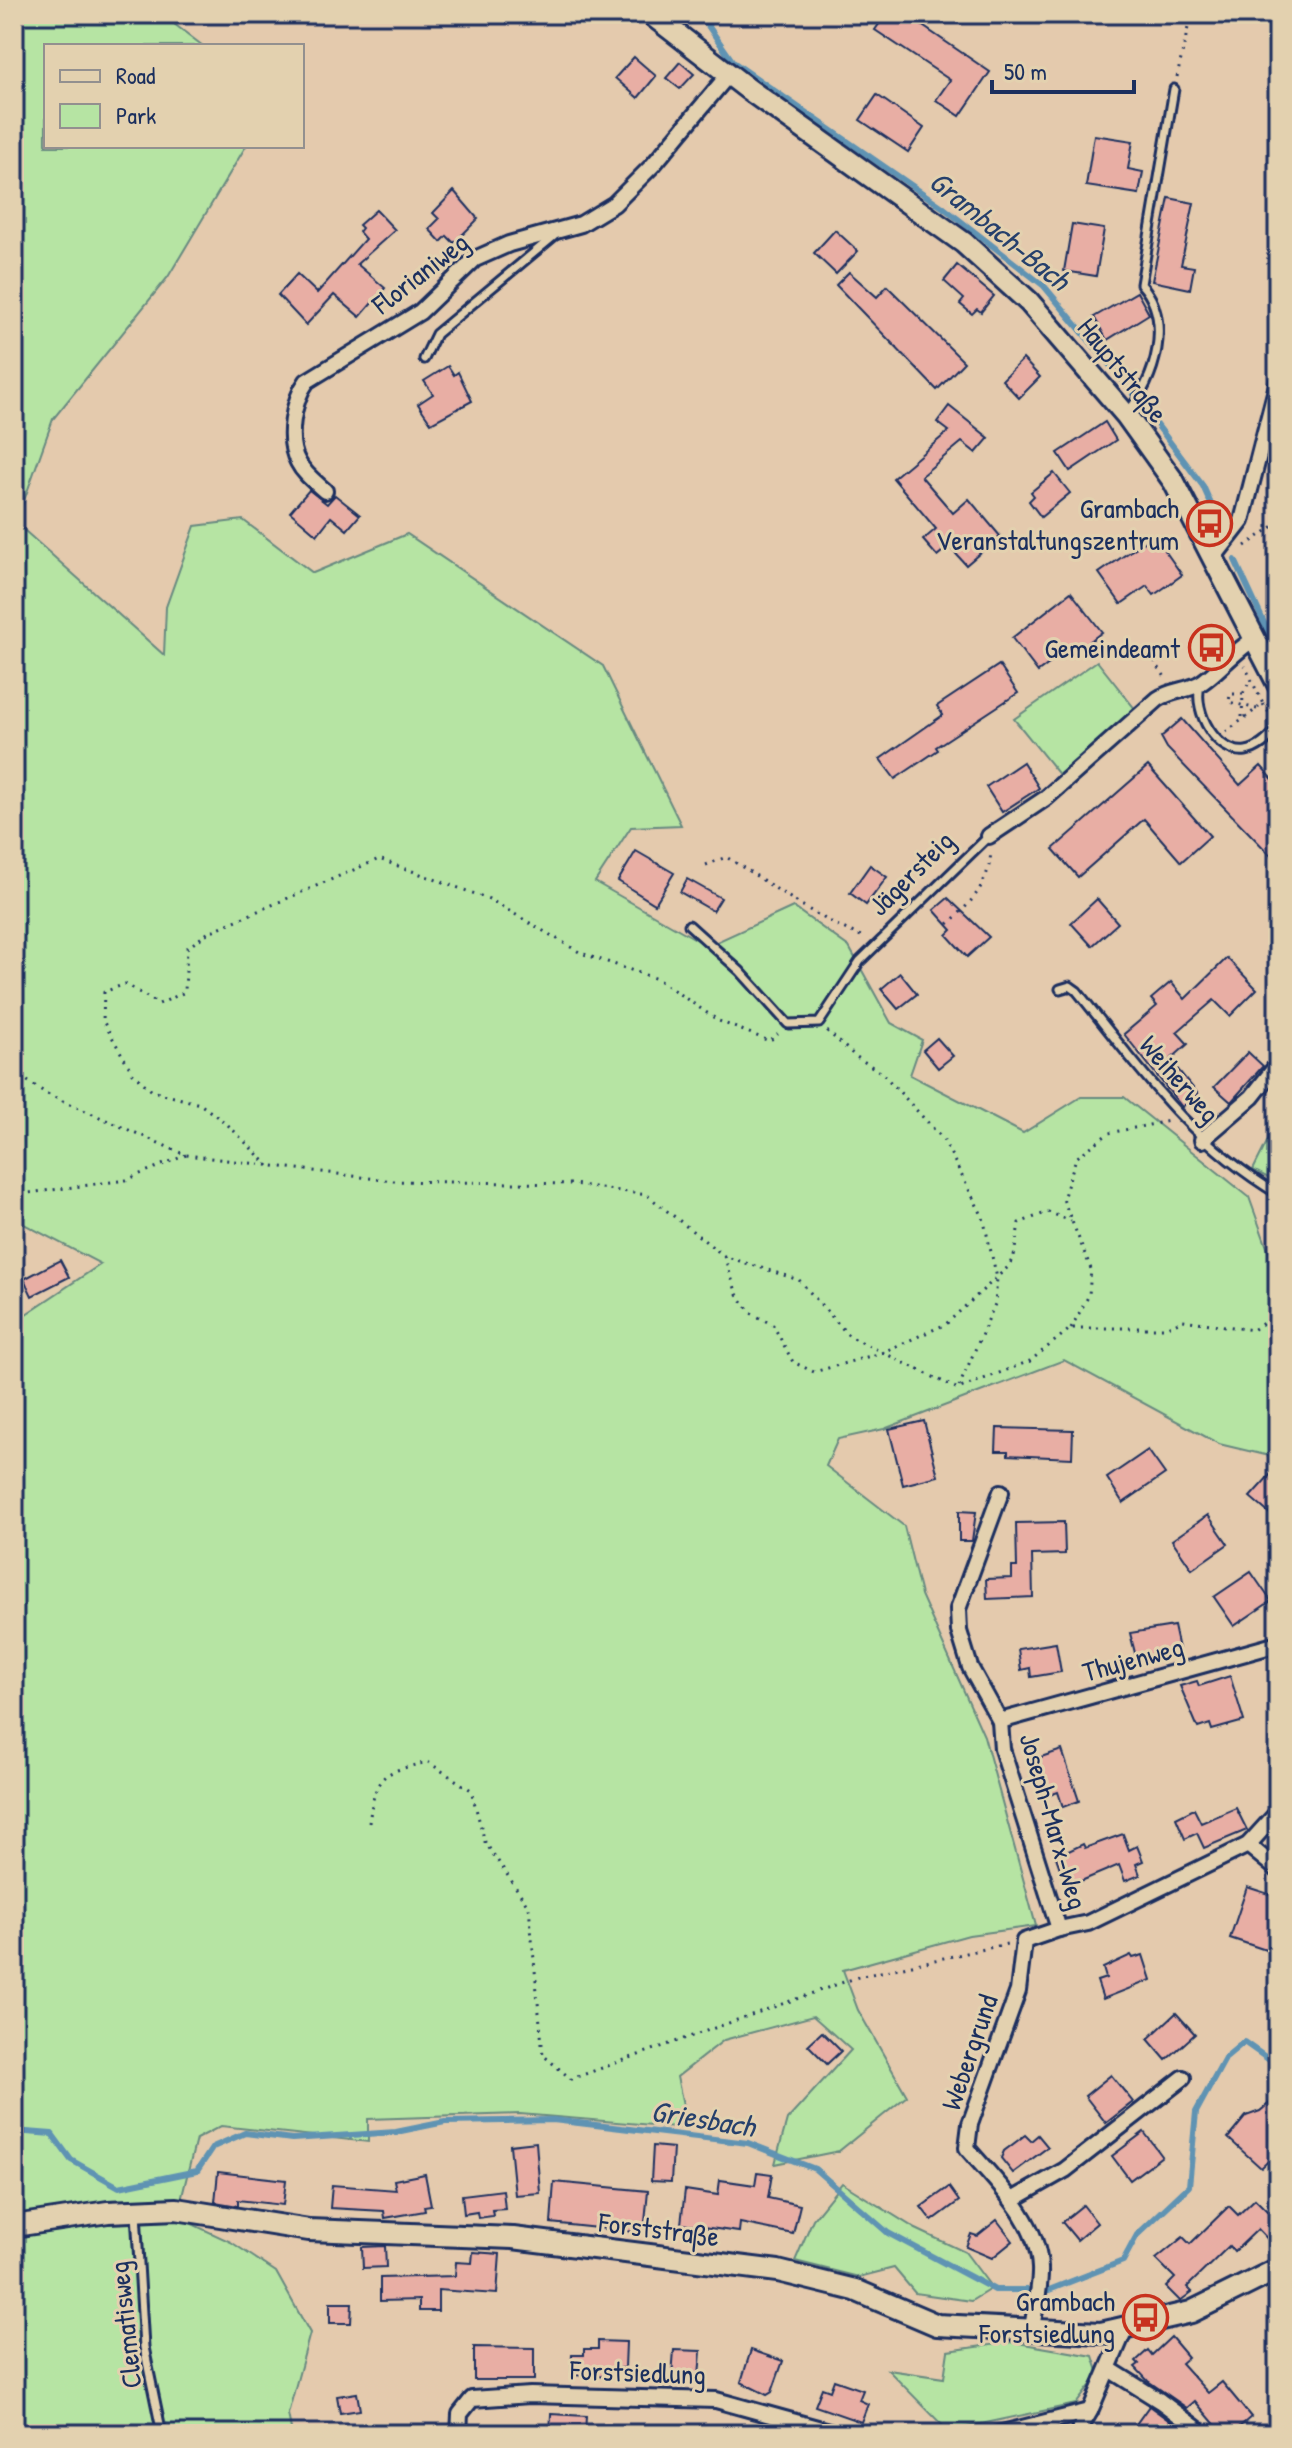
<svg xmlns="http://www.w3.org/2000/svg" width="1292" height="2448" font-family="'Patrick Hand',sans-serif">
<style>
.green{fill:#b6e4a3;stroke:#688a80;stroke-width:2}
.lines{fill:none;stroke-linecap:round;stroke-linejoin:round}
.stream{stroke:#5e93b3;stroke-width:6}
.building{fill:#e8aea4;stroke:#1b2f5e;stroke-width:2}
.lane-casing{stroke:#1b2f5e;stroke-width:13}
.street-casing{stroke:#1b2f5e;stroke-width:20}
.secondary-casing{stroke:#1b2f5e;stroke-width:26}
.path{stroke:#1b2f5e;stroke-width:3;stroke-dasharray:2 6;stroke-linecap:butt}
.lane{stroke:#e3d1af;stroke-width:7}
.street{stroke:#e3d1af;stroke-width:14}
.secondary{stroke:#e3d1af;stroke-width:20}
.labels{text-anchor:middle;dominant-baseline:central;stroke-width:6;stroke-linejoin:round;paint-order:stroke}
.street-label{font-size:28px;fill:#1b2f5e;stroke:#e3d1af}
.poi-label{font-size:28px;fill:#1b2f5e;stroke:#e3d1af;text-anchor:end}
.water-label{font-size:30px;font-style:italic;fill:#26406c;stroke:#e3d1af}
</style>
<rect width="100%" height="100%" fill="#e4caad"/>
<filter id="ink" filterUnits="userSpaceOnUse"><feTurbulence type="fractalNoise" baseFrequency=".0125" numOctaves="2"/><feDisplacementMap in="SourceGraphic" scale="16" xChannelSelector="R" yChannelSelector="G"/><feConvolveMatrix kernelMatrix="1 2 1 2 8 2 1 2 1" color-interpolation-filters="sRGB"/></filter>
<g filter="url(#ink)">
<!-- green -->
<g class="green">
<path d="M14,14H161L203,46H46V146H246L168,277L53,419L16,523L164,655L166,607L195,526L243,520L313,573L407,534L603,666L681,825L631,827L595,882L708,946L793,907L849,947L891,1023L922,1040L910,1075L1023,1133L1081,1097H1124L1249,1197L1278,1278V1458L1219,1444L1064,1360L884,1429L838,1439L826,1466L904,1526L921,1595L984,1736L1036,1926L969,1935L843,1970L858,2010L907,2096L839,2151L775,2164L787,2120L851,2050L813,2016L724,2040L677,2077L688,2128L520,2114L368,2119V2142L221,2126L196,2139L177,2217L231,2242L276,2272L310,2333L288,2414L292,2434H14V1322L101,1264L14,1219Z"/>
<path d="M1097,661L1135,709L1061,777L1014,719Z"/>
<path d="M1278,1120V1183L1253,1170Z"/>
<path d="M842,2183L916,2229L965,2252L992,2288L971,2301L915,2293L894,2268L859,2277L795,2261L813,2219Z"/>
<path d="M1012,2342L1093,2356L1099,2374L1076,2404L948,2431L888,2370L944,2378L948,2351Z"/>
</g>
<g class="lines">
<!-- stream -->
<g class="stream">
<path d="M700,14L733,62L944,208L1044,286L1130,389L1203,486L1222,529"/>
<path d="M1235,560L1278,653"/>
<path d="M14,2131L52,2134L71,2160L119,2187L197,2171L213,2147L245,2133L292,2139L396,2132L445,2122L553,2120L748,2143L815,2169L888,2233L995,2290H1049L1123,2261L1137,2235L1189,2186L1196,2112L1226,2057L1244,2042L1278,2066"/>
</g>
</g>
<!-- building -->
<g class="building">
<path d="M886,14H905L990,72L960,116L936,100L950,80L875,30Z"/>
<path d="M634,57L656,76L638,98L615,78Z"/>
<path d="M680,62L694,74L680,89L666,78Z"/>
<path d="M877,95L924,128L908,152L860,120Z"/>
<path d="M1094,135L1133,141L1128,169L1143,172L1139,194L1086,186Z"/>
<path d="M454,191L478,219L454,243L447,236L441,242L429,229L439,219L433,213Z"/>
<path d="M1169,198L1194,203L1181,265L1194,267L1190,289L1152,281Z"/>
<path d="M376,210L395,230L357,264L385,288L360,317L334,295L306,325L278,295L297,274L317,293L365,239L359,232L362,228L359,225Z"/>
<path d="M1072,224L1104,229L1096,276L1064,271Z"/>
<path d="M835,230L858,251L836,274L814,253Z"/>
<path d="M957,265L994,296L981,312L977,309L972,314L960,304L964,299L944,281Z"/>
<path d="M849,272L877,297L887,286L964,362L937,390L836,285Z"/>
<path d="M1137,292L1149,314L1107,340L1094,317Z"/>
<path d="M1023,359L1040,377L1019,398L1002,380Z"/>
<path d="M448,366L454,375L458,372L472,401L431,423L418,404L433,394L424,381Z"/>
<path d="M949,406L989,438L976,453L962,442L921,476L953,513L969,499L1000,536L966,565L949,546L937,556L923,540L936,529L893,478L949,431L937,422Z"/>
<path d="M1105,422L1116,440L1070,471L1058,453Z"/>
<path d="M1054,473L1070,493L1041,517L1029,501L1034,496L1031,492Z"/>
<path d="M309,490L327,504L335,495L360,515L347,530L331,517L317,535L290,512Z"/>
<path d="M1154,535L1182,575L1154,595L1147,586L1121,604L1099,573Z"/>
<path d="M1071,592L1102,632L1081,648L1077,643L1038,672L1012,638Z"/>
<path d="M999,665L1018,693L936,747L938,750L895,779L880,759L943,715L937,706Z"/>
<path d="M1182,719L1240,785L1261,766L1278,785V863L1167,748L1161,737Z"/>
<path d="M1023,762L1039,788L1002,812L986,787Z"/>
<path d="M1148,766L1210,836L1181,862L1144,819L1078,877L1053,849Z"/>
<path d="M636,851L674,873L655,904L618,881Z"/>
<path d="M870,865L887,877L866,905L850,893Z"/>
<path d="M687,879L721,898L713,911L680,892Z"/>
<path d="M948,898L989,937L967,957L947,935L952,930L934,910Z"/>
<path d="M1097,899L1118,923L1092,946L1071,923Z"/>
<path d="M1227,958L1257,989L1230,1016L1214,1000L1177,1032L1188,1044L1170,1060L1198,1094L1182,1107L1124,1034L1157,1006L1151,999L1171,982L1185,999Z"/>
<path d="M900,973L917,994L898,1009L881,989Z"/>
<path d="M937,1038L953,1056L938,1068L923,1050Z"/>
<path d="M1248,1052L1263,1066L1231,1102L1214,1087Z"/>
<path d="M60,1260L69,1277L32,1296L24,1279Z"/>
<path d="M924,1421L938,1476L903,1485L889,1429Z"/>
<path d="M997,1428L1073,1430L1072,1458L1008,1455V1451H996Z"/>
<path d="M1148,1450L1165,1474L1123,1503L1107,1478Z"/>
<path d="M1278,1466V1521L1250,1497Z"/>
<path d="M959,1511L976,1512L972,1541H959Z"/>
<path d="M1208,1515L1228,1544L1192,1569L1172,1540Z"/>
<path d="M1064,1522L1065,1554L1032,1555L1033,1597L987,1599L986,1579L1012,1578V1567H1017L1016,1523Z"/>
<path d="M1251,1572L1271,1601L1234,1626L1214,1597Z"/>
<path d="M1174,1626L1179,1649L1137,1661L1130,1633Z"/>
<path d="M1056,1643L1061,1672L1031,1677L1030,1668L1021,1670L1018,1649Z"/>
<path d="M1230,1676L1244,1721L1212,1730L1210,1724L1198,1728L1180,1686L1197,1681L1199,1686Z"/>
<path d="M1062,1750L1079,1801L1063,1807L1058,1792L1041,1798L1029,1761Z"/>
<path d="M1236,1808L1247,1830L1204,1848L1197,1833L1185,1839L1176,1818L1194,1809L1201,1823Z"/>
<path d="M1123,1834L1129,1850L1137,1846L1143,1861L1136,1864L1140,1875L1125,1881L1119,1865L1074,1884L1073,1880L1065,1883L1056,1857L1083,1844L1085,1848Z"/>
<path d="M1247,1887L1278,1897V1954L1230,1938Z"/>
<path d="M1131,1955L1133,1958L1143,1955L1151,1980L1103,1999L1097,1981L1106,1978L1103,1968Z"/>
<path d="M1176,2013L1195,2034L1166,2060L1148,2039Z"/>
<path d="M822,2032L841,2051L827,2064L808,2045Z"/>
<path d="M1111,2075L1133,2102L1106,2123L1085,2096Z"/>
<path d="M1278,2096V2131L1270,2139L1278,2152L1261,2168L1228,2138L1246,2116L1260,2111Z"/>
<path d="M1144,2132L1162,2156L1130,2180L1112,2156Z"/>
<path d="M1025,2135L1031,2141L1038,2135L1048,2147L1013,2173L1001,2158L1004,2151Z"/>
<path d="M536,2142L540,2193L515,2195L510,2145Z"/>
<path d="M653,2146L673,2148L671,2182L651,2181Z"/>
<path d="M218,2172L286,2180L283,2205L238,2200V2206L215,2202Z"/>
<path d="M757,2172L772,2174L768,2198L800,2205L793,2234L740,2223L739,2232L681,2224L685,2190L718,2195L720,2180L755,2185Z"/>
<path d="M425,2174L431,2205L424,2206L425,2211L385,2218L384,2211L330,2208L332,2185L396,2190L394,2180Z"/>
<path d="M554,2182L648,2191L644,2233L551,2223Z"/>
<path d="M949,2187L959,2201L932,2221L921,2207Z"/>
<path d="M503,2190L505,2209L492,2210L493,2216L478,2218L477,2212L464,2214L462,2195Z"/>
<path d="M1255,2199L1278,2222V2250L1258,2229L1234,2252L1229,2246L1187,2287L1192,2292L1180,2301L1166,2287L1175,2278L1156,2259L1183,2237L1190,2244L1229,2206L1238,2215Z"/>
<path d="M1083,2205L1097,2223L1077,2240L1062,2222Z"/>
<path d="M997,2220L1013,2241L992,2258L966,2247L971,2234L977,2236Z"/>
<path d="M385,2246L386,2267L363,2268L362,2247Z"/>
<path d="M473,2252L500,2254L497,2294L438,2290V2311H419V2300L380,2301V2278L455,2276L456,2262L472,2263Z"/>
<path d="M330,2303H352L351,2323H330Z"/>
<path d="M1171,2337L1188,2357L1181,2363L1208,2393L1222,2382L1251,2417L1231,2434H1223L1195,2401L1187,2408L1148,2381L1135,2367L1139,2364L1136,2361L1148,2350L1152,2355Z"/>
<path d="M598,2341L626,2342L625,2368H615V2377L571,2375L572,2355H584V2349H598Z"/>
<path d="M474,2347L534,2348V2380H474Z"/>
<path d="M674,2350L701,2351L699,2377L672,2376Z"/>
<path d="M751,2350L783,2361L772,2392L767,2395L741,2382Z"/>
<path d="M834,2380L863,2390L859,2400L868,2404L861,2422L815,2406L822,2388L830,2391Z"/>
<path d="M357,2393L360,2410L340,2413L337,2396Z"/>
<path d="M1149,2406L1171,2422L1158,2434H1129Z"/>
<path d="M551,2414L586,2416L585,2434H550Z"/>
</g>
<g class="lines">
<defs>
<g id="lane">
<path d="M424,359L436,334L554,236"/>
<path d="M1127,413C1156,380 1173,319 1141,284L1174,89"/>
<path d="M1200,686C1193,711 1216,755 1246,751C1259,749 1269,738 1278,729"/>
<path d="M689,925L740,971L788,1024L819,1023L860,961L989,836"/>
<path d="M1060,989L1070,986L1077,991C1141,1070 1189,1141 1278,1194"/>
<path d="M136,2213L144,2347L162,2434"/>
</g>
<g id="street">
<path d="M325,491C315,482 304,474 298,462C286,441 293,400 307,381L420,312L475,259L509,244L581,224L614,204L653,165L729,74"/>
<path d="M1214,557L1242,521L1278,381"/>
<path d="M989,836L1046,798L1158,699C1171,690 1186,691 1199,684C1213,677 1234,651 1253,640"/>
<path d="M1202,1140L1252,1097L1278,1064"/>
<path d="M1001,1492L958,1609L959,1631L970,1667L1000,1721L1002,1749L1059,1929L1088,1923L1248,1845L1278,1812"/>
<path d="M1000,1721L1278,1644"/>
<path d="M1248,1845L1278,1870"/>
<path d="M1012,2200L1065,2170L1183,2078"/>
<path d="M1032,2330C1034,2310 1041,2288 1040,2268C1038,2220 997,2183 967,2148L970,2124L1018,1991L1024,1941L1059,1929"/>
<path d="M1109,2369L1160,2401L1204,2434"/>
<path d="M459,2434L460,2414L472,2399L530,2395L716,2400L839,2434"/>
<path d="M998,2434L1090,2411"/>
<path d="M1077,2434L1090,2411L1124,2331"/>
</g>
<g id="secondary">
<path d="M651,14L748,89L964,243L1029,302L1126,415L1174,482L1278,684"/>
<path d="M14,2226L108,2212L176,2209L309,2230L513,2238L778,2271L855,2290L937,2325L1101,2333L1191,2312L1278,2269"/>
</g>
</defs>
<!-- lane casing -->
<use href="#lane" class="lane-casing"/>
<!-- street casing -->
<use href="#street" class="street-casing"/>
<!-- secondary casing -->
<use href="#secondary" class="secondary-casing"/>
<!-- path -->
<g class="path">
<path d="M1177,77L1191,14"/>
<path d="M1245,546L1278,523"/>
<path d="M1150,654L1165,677"/>
<path d="M1243,694H1230L1229,702L1257,709"/>
<path d="M1263,704L1272,717"/>
<path d="M1242,717L1243,694L1250,680"/>
<path d="M1226,732L1263,704L1245,666"/>
<path d="M706,865L726,857C775,886 812,917 866,938"/>
<path d="M948,924C972,902 989,884 991,851"/>
<path d="M827,1031L855,1056L882,1073L943,1139L983,1217L997,1278L995,1304L958,1389"/>
<path d="M14,1072L47,1094L186,1155L393,1181L574,1184L647,1195L724,1256L799,1280L849,1336L958,1389L1030,1361L1071,1328H1165L1183,1320L1253,1330L1278,1313"/>
<path d="M269,1166L227,1124L200,1104L152,1091L132,1072L103,1021L104,992L125,984L159,1004L185,992L187,948L209,932L379,859L489,899L581,953L657,979L719,1021L769,1041L778,1034"/>
<path d="M14,1195L126,1180L186,1155"/>
<path d="M724,1256L737,1294L751,1313L773,1325L793,1362L814,1372L881,1353L946,1324L1008,1267L1014,1256L1019,1223L1048,1212L1071,1221"/>
<path d="M1071,1328L1089,1295L1091,1269L1063,1199L1076,1158L1109,1133L1169,1121"/>
<path d="M369,1823C376,1773 381,1773 428,1762L471,1790L485,1842L529,1907L543,2055L571,2079L858,1977L1007,1944"/>
</g>
<!-- lane -->
<use href="#lane" class="lane"/>
<!-- street -->
<use href="#street" class="street"/>
<!-- secondary -->
<use href="#secondary" class="secondary"/>
</g>
</g>
<!-- icons -->
<defs>
<symbol id="bus-ring" viewBox="-11 -11 22 22"><circle r="9.5" fill="#e3d1af" stroke="#c8321e" stroke-width="1.5"/><path d="M-5-6H5V4H4V6H2V4H-2V6H-4V4H-5ZM-3.5-4V0h7V-4ZM-3.5 1.2v1.5H-2V1.2ZM2 1.2v1.5H3.5V1.2Z" fill="#c8321e"/></symbol>
</defs>
<g fill-rule="evenodd">
<use href="#bus-ring" x="1184" y="498" width="51" height="51"/>
<use href="#bus-ring" x="1186" y="622" width="51" height="51"/>
<use href="#bus-ring" x="1120" y="2292" width="51" height="51"/>
</g>
<g class="labels">
<!-- street labels -->
<g class="street-label">
<text transform="translate(420 273) rotate(-38)">Florianiweg</text>
<text transform="translate(1123 370) rotate(51)">Hauptstraße</text>
<text transform="translate(911 873) rotate(-45)">Jägersteig</text>
<text transform="translate(1180 1079) rotate(49)">Weiherweg</text>
<text transform="translate(1133 1659) rotate(-15)">Thujenweg</text>
<text transform="translate(1054 1821) rotate(74)">Joseph-Marx-Weg</text>
<text transform="translate(969 2052) rotate(-71)">Webergrund</text>
<text transform="translate(659 2229) rotate(7)">Forststraße</text>
<text transform="translate(125 2325) rotate(-96)">Clematisweg</text>
<text transform="translate(638 2372) rotate(2)">Forstsiedlung</text>
</g>
<!-- poi labels -->
<g class="poi-label">
<text x="1179" y="508">Grambach<tspan x="1179" dy="32">Veranstaltungszentrum</tspan></text>
<text x="1180" y="648">Gemeindeamt</text>
<text x="1115" y="2301">Grambach<tspan x="1115" dy="32">Forstsiedlung</tspan></text>
</g>
<!-- water labels -->
<g class="water-label">
<text transform="translate(1000 230) rotate(39)">Grambach-Bach</text>
<text transform="translate(703 2118) rotate(9)">Griesbach</text>
</g>
</g>
<!-- margin -->
<rect width="1292" height="2448" fill="none" stroke="#e3d1af" stroke-width="48"/>
<rect x="24" y="24" width="1244" height="2400" fill="none" stroke="#1b2f5e" stroke-width="3" filter="url(#ink)"/>
<!-- legend -->
<rect x="44" y="44" width="260" height="104" fill="#e3d1af" stroke="#93908f" stroke-width="2"/>
<rect x="60" y="70" width="40" height="12" fill="#e3d1af" stroke="#93908f" stroke-width="2"/>
<text x="116" y="84" font-size="24" fill="#1b2f5e">Road</text>
<rect x="60" y="104" width="40" height="24" fill="#b6e4a3" stroke="#93908f" stroke-width="2"/>
<text x="116" y="124" font-size="24" fill="#1b2f5e">Park</text>
<!-- scale -->
<path d="M992 80v12h142v-12" fill="none" stroke="#1b2f5e" stroke-width="4"/>
<text x="1004" y="80" font-size="24" fill="#1b2f5e" stroke="#e3d1af" stroke-width="6" paint-order="stroke">50 m</text>
</svg>
